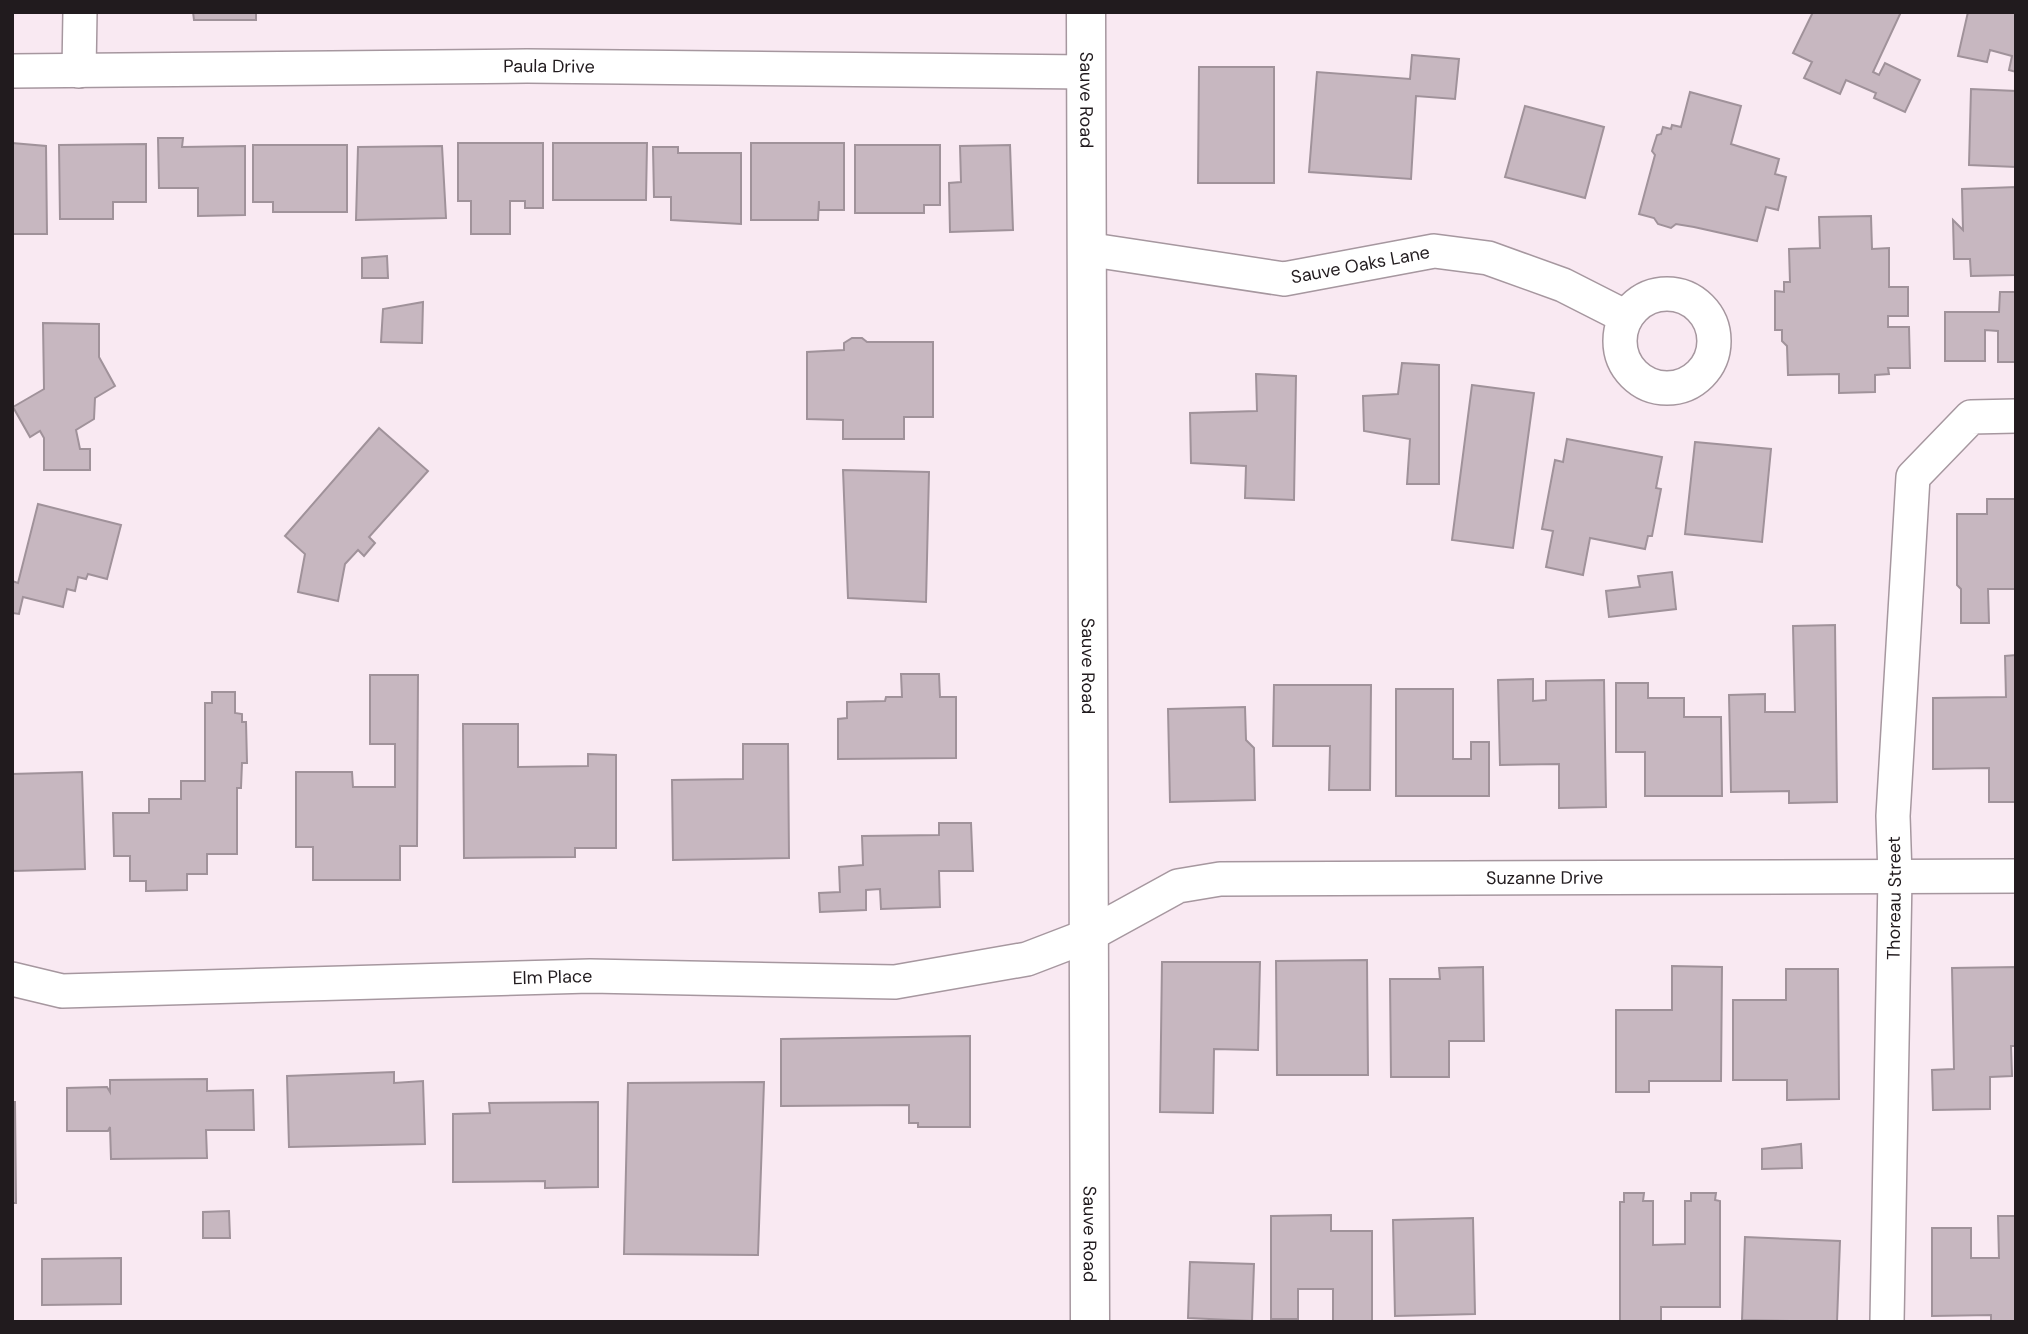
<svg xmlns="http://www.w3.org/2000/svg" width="2028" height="1334" font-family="'DM Sans',sans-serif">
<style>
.building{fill:#c7b7c0;stroke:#a0929a;stroke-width:2}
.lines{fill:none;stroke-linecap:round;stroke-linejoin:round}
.street-casing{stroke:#a6979f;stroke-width:36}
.secondary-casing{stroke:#a6979f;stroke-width:41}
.street{stroke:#fff;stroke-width:33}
.secondary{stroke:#fff;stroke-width:38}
.labels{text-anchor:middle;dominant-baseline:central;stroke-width:5;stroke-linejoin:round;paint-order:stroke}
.street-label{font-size:18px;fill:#211b1e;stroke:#fefafc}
</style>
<rect width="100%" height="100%" fill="#f9e9f2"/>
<!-- building -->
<g class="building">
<path d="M193,12H256V20H194Z"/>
<path d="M1813,12H1901L1873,72L1879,75L1885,63L1920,80L1905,112L1874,98L1876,93L1846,80L1840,94L1804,78L1812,62L1793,53Z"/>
<path d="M1968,12H2016V72L2009,70L2012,56L1990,50L1987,62L1958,56Z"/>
<path d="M1412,55L1459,59L1455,99L1416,96L1411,179L1309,172L1317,72L1410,79Z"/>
<path d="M1199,67H1274V183H1198Z"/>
<path d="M1971,89L2016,91V167L1969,165Z"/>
<path d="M1690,92L1741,106L1731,144L1779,159L1775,174L1786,177L1778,210L1766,207L1757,241L1694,227L1676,224L1671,228L1658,224L1654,218L1639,214L1655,155L1652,151L1657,135L1661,134L1663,127L1671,129L1672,125L1681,127Z"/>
<path d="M1525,106L1604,127L1585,198L1505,177Z"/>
<path d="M158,138H183L182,147L245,146V215L198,216V188H159Z"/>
<path d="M12,143L46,146L47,234H12Z"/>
<path d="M458,143H543V208H525V201H510V234H471V201H458Z"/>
<path d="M553,143H647L646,200H553Z"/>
<path d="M751,143H844V210H819V201L818,220H751Z"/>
<path d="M146,144V202H113V219H60L59,145Z"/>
<path d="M253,145H347V212H273V202H253Z"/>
<path d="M855,145H940V205H924V213H855Z"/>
<path d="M1010,145L1013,230L950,232L949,183L961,182L960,146Z"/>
<path d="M442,146L446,218L356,220L358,147Z"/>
<path d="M653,147H678V153H741V224L671,220V197H654Z"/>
<path d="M2016,187V275L1971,276L1970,259H1954L1953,220L1963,230L1962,189Z"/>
<path d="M1871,216L1872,249L1889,248V287H1908V316H1888V327H1909L1910,368H1888L1889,374L1875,375V392L1839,393V374L1788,375L1787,346L1782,341V330H1775V291L1784,292V282H1790L1789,249L1820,248L1819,217Z"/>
<path d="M387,256L388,278H362V258Z"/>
<path d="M2000,292H2016V362H1998V331L1985,330V361H1945V312H1999Z"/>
<path d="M423,302L422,343L381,342L383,309Z"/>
<path d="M43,323L99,324V357L115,386L95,398L94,419L76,430L80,449H90V470H44V438L40,431L30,437L13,407L44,389Z"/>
<path d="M852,338H862L867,342H933V417H904V439H843V420L807,419V352L844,350V343Z"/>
<path d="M1402,363L1439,365V484H1407L1410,439L1364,431L1363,396L1398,394Z"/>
<path d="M1256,374L1296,376L1294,500L1245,498L1246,466L1191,463L1190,413L1257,411Z"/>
<path d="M1472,385L1534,393L1513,548L1452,540Z"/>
<path d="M379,428L428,471L369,537L375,543L364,556L358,550L345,564L338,601L298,592L305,554L285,536Z"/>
<path d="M1567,439L1662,457L1656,488L1661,489L1652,536H1648L1645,549L1590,538L1583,575L1546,567L1553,531L1542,529L1555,460L1563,462Z"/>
<path d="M1695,442L1771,449L1762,542L1685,534Z"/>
<path d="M843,470L929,472L926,602L848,598Z"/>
<path d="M1987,499H2016V589H1988L1989,623H1961V589L1957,585V514H1987Z"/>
<path d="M38,504L121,525L107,579L88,574L86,579L78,577L75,591L67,589L63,607L23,597L19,614L12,613V581L18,583Z"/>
<path d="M1672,572L1676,609L1609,617L1606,591L1640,587L1638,576Z"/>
<path d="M1835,625L1837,802L1789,803V791L1731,792L1729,695L1765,694V712H1795L1793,626Z"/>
<path d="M2016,655V802H1989V768L1933,769V698L2006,697L2005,656Z"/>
<path d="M901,674H939L940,697H956V758L838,759V719L847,718V702L885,701L886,697H902Z"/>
<path d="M370,675H418L417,846H400V880H313V847H296V772H352L353,787H395V744H370Z"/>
<path d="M1533,679V701L1546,700V681L1604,680L1606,807L1559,808V764L1500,765L1498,680Z"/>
<path d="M1616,683H1648V698H1684V717H1721L1722,796H1645V752H1616Z"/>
<path d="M1274,685H1371L1370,790H1329L1330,746H1273Z"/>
<path d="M1396,689H1453V759H1471V742H1489V796H1396Z"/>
<path d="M212,692H235V713L242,714V722H246L247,763H242L241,788H237V854H207V874H187V890L146,891V881H130V856H114L113,813H149V799H181V781H205V703H212Z"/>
<path d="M1245,707L1246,740L1254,748L1255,800L1170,802L1168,709Z"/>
<path d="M463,724H518V767L588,766V754L616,755V848H575V857L464,858Z"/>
<path d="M743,744H788L789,858L673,860L672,780L743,779Z"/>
<path d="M82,772L85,869L12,871V774Z"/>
<path d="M939,823H971L973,871H939L940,907L881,909L880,889L866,890V910L820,912L819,893L840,892L839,867L863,865L862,836L939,835Z"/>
<path d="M1367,960L1368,1075H1277L1276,961Z"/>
<path d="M1162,962H1260L1258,1050L1214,1049L1213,1113L1160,1112Z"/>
<path d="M1672,966L1722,967L1721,1081H1649V1092H1616V1010H1672Z"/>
<path d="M1483,967L1484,1041H1449V1077H1391L1390,979H1440L1439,968Z"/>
<path d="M2016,967V1046H2011L2012,1076L1990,1077V1109L1933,1110L1932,1070L1954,1069L1952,968Z"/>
<path d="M1786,969H1838L1839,1099L1787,1100V1080H1733V1000H1786Z"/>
<path d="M970,1036V1127H918V1123H909V1105L781,1106V1039Z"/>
<path d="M394,1072V1083L423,1081L425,1144L289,1147L287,1076Z"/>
<path d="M207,1079V1091L253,1090L254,1130H206L207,1158L111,1159L110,1127L108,1131H67V1088L107,1087L110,1092V1080Z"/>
<path d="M764,1082L758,1255L624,1254L628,1083Z"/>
<path d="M12,1102H15L16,1203H12Z"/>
<path d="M598,1102V1187L545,1188V1181L453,1182V1114L490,1113L489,1103Z"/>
<path d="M1801,1144L1802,1168L1762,1169V1149Z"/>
<path d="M1624,1193H1644L1643,1201H1653V1245L1685,1244V1201H1691V1193H1716L1715,1200L1720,1201V1307H1661V1322H1620V1202H1624Z"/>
<path d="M229,1211L230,1238H203V1212Z"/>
<path d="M1331,1215V1231H1372V1322H1333V1289H1298V1319H1271V1216Z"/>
<path d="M1998,1216H2016V1322H1991V1315L1932,1316V1228H1971V1258H1999Z"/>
<path d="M1473,1218L1475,1314L1395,1316L1393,1220Z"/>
<path d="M1745,1237L1840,1241L1837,1322L1742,1320Z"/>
<path d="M121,1258V1304L42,1305V1259Z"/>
<path d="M1190,1262L1254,1264L1252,1321L1188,1318Z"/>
</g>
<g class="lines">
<defs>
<g id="street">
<path id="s1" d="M12,71L527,66L1086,72"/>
<path d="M79,71L80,12"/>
<path id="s2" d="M1086,249L1284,279L1434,251L1488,258L1563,285L1626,317"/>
<circle cx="1667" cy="341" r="47"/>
<path id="s3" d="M12,979L62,991L590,976L895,982L1027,959L1087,936L1178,886L1220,879L2016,876"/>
<path id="s4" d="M1887,1322L1895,876L1893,816L1913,477L1971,417L2016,416"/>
</g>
<g id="secondary">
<path id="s5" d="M1086,12L1090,1322"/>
</g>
</defs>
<!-- street casing -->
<use href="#street" class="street-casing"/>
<!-- secondary casing -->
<use href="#secondary" class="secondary-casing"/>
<!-- street -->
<use href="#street" class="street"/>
<!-- secondary -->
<use href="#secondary" class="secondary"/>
</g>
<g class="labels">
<!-- street labels -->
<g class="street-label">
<text stroke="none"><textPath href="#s1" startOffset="537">Paula Drive</textPath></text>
<text stroke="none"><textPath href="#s5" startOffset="88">Sauve Road</textPath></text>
<text stroke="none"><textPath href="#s2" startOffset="278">Sauve Oaks Lane</textPath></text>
<text stroke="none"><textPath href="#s5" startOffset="654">Sauve Road</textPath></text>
<text stroke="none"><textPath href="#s3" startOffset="1554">Suzanne Drive</textPath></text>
<text stroke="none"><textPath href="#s4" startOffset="424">Thoreau Street</textPath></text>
<text stroke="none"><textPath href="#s3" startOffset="542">Elm Place</textPath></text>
<text stroke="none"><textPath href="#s5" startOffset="1222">Sauve Road</textPath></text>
</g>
</g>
<!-- border -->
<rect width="2028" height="1334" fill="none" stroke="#211b1e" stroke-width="28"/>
</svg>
